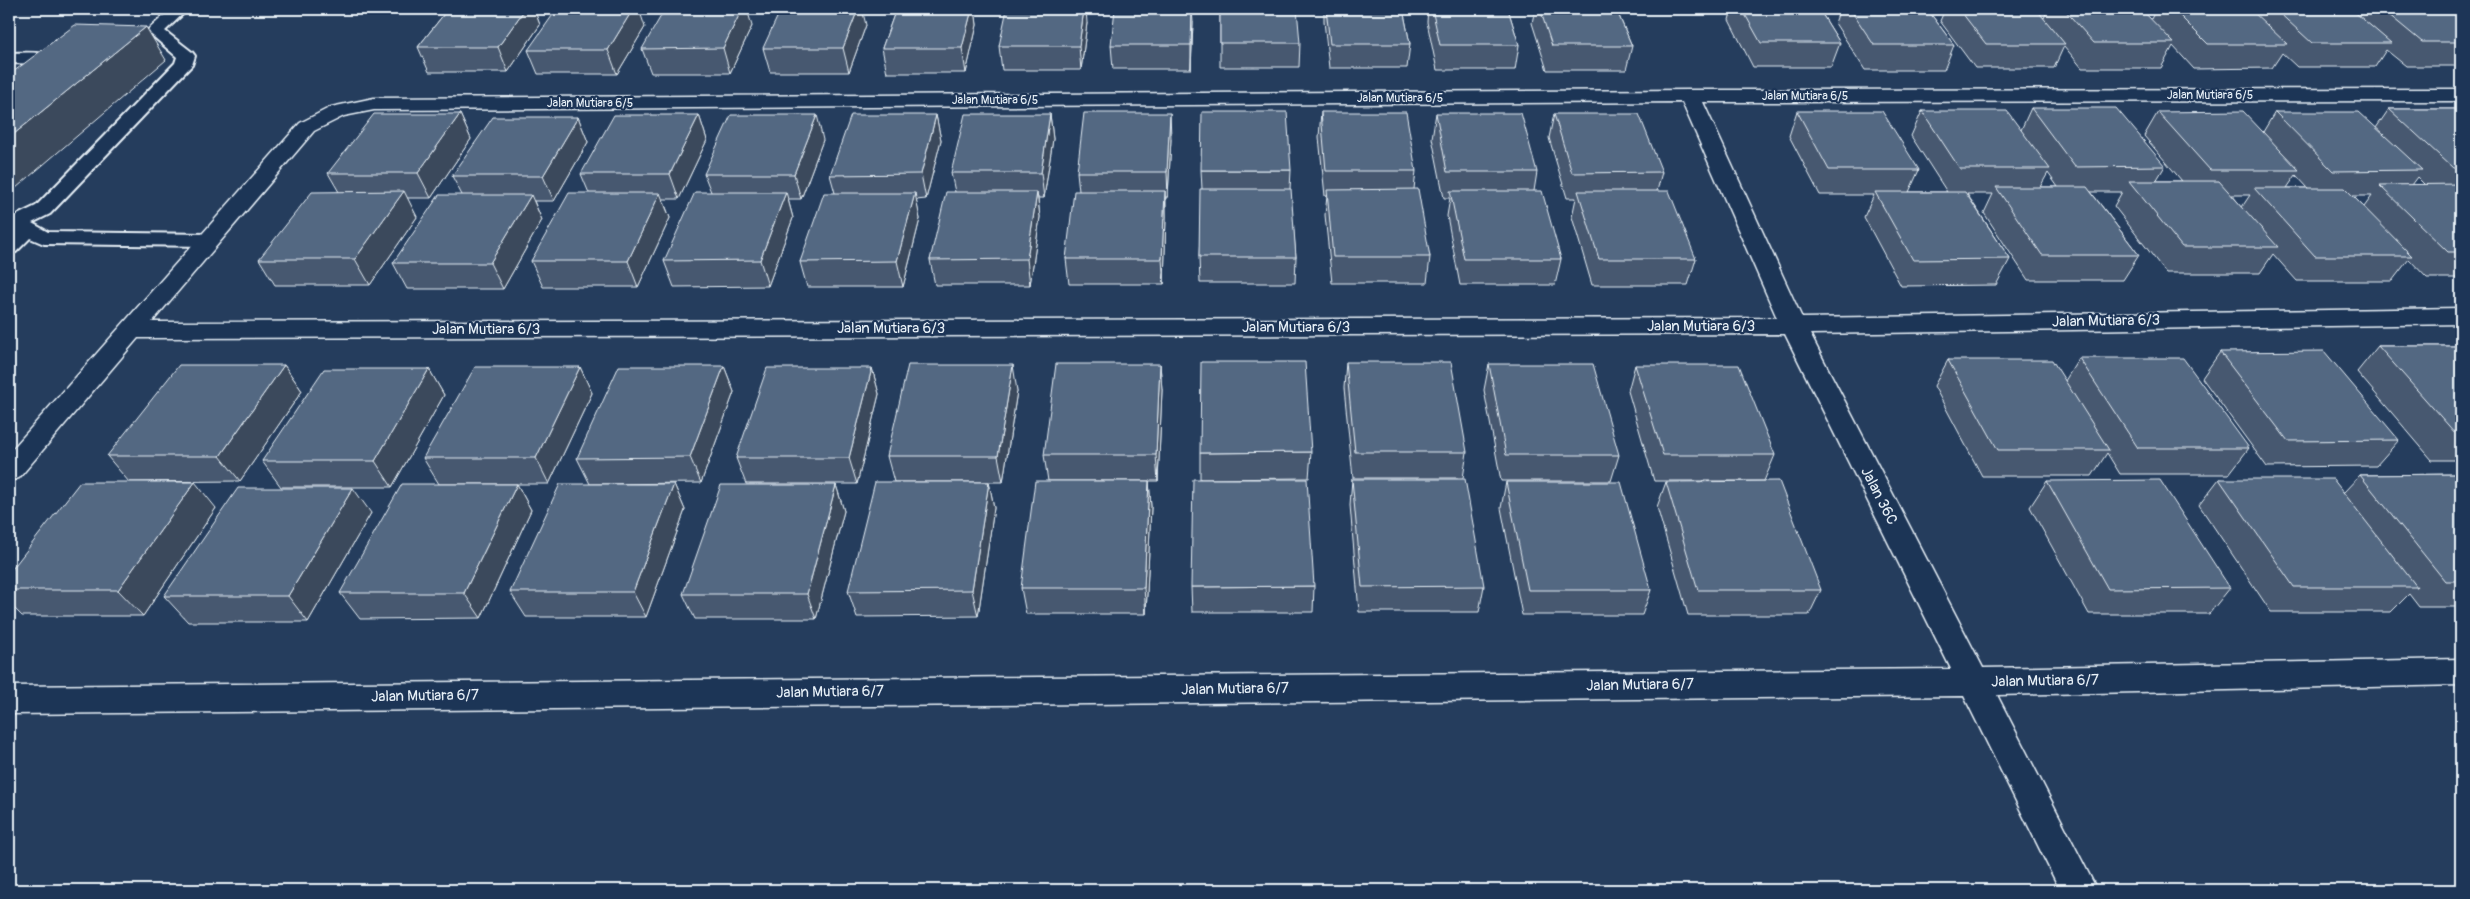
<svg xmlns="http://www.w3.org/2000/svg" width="2470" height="899" font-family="Pangolin,sans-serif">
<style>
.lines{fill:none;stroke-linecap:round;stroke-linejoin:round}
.lane-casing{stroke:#e8f1f8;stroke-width:4}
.street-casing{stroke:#e8f1f8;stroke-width:3}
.lane{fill:#1d3557;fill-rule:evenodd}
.street{fill:#1d3557;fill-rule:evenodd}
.wall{fill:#475970;stroke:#e8f1f8;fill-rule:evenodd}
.shaded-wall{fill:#3a485b;stroke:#e8f1f8}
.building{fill:#536782;stroke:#e8f1f8}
.labels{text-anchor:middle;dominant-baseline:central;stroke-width:4.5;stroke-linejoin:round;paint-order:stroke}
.far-street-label{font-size:12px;fill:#e8f1f8;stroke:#1d3557}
.street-label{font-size:15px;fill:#e8f1f8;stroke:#1d3557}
</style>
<rect width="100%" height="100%" fill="#253d5d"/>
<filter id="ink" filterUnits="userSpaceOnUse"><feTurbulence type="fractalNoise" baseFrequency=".02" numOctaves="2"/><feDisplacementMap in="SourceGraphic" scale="10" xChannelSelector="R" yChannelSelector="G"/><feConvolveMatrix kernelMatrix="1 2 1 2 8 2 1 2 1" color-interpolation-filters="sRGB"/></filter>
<g filter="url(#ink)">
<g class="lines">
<defs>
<g id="lane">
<path d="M171,9H188L165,31L192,52L195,56L192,65L50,214L32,223L48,232L209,234L216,236L219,240L216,244L209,246L44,244L30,238L16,252L9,254V237L15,231L9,232V219L36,206L175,63L177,57L147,31Z"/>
<path d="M9,53C28,53 51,49 63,66L50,83L15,112L9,113V99L38,75L45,67L42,64L9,63Z"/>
</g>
<path id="street" d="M2461,89V101L1703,102L1802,318L2461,308V324L1810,334L1983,668L2461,659V685L1997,695L2097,890H2060L1964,696L9,714V686L1951,669L1785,334L138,338L19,478L9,481V453L300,123L331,107L374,98L1690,90ZM1682,102L1777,318L152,322L314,131L344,116L374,110Z"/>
</defs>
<!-- lane casing -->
<use href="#lane" class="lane-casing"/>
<!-- street casing -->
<use href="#street" class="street-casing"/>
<!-- lane -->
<use href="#lane" class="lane"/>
<!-- street -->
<use href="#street" class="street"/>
</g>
<!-- wall -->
<g class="wall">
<path d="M448,9H534L540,25L508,72H429L418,47Z"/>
<path d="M896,9H975L977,25L966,73H887L882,48Z"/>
<path d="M1220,9L1300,43L1299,67H1220Z"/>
<path d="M1324,9H1403L1410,44L1407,68H1329L1324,21Z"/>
<path d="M1428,9H1508L1519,45L1515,70H1437L1427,22Z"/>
<path d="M1535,9H1616L1632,46L1626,70H1547L1532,23Z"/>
<path d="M1732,9H1819L1840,43L1831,67H1753L1729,20Z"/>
<path d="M1840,9H1927L1954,45L1944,70H1865L1835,23Z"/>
<path d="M1945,9H2036L2044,18L2048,9H2141L2151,19L2156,9H2250L2253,12L2255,9H2351L2356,13L2358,9H2459L2460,10L2461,9V66H2406L2386,50L2375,67H2297L2282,53L2272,68L2194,69L2173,46L2161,68H2082L2064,46L2054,68H1975L1940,21Z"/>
<path d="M1193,22L1191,69H1113L1111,45Z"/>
<path d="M1087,23L1081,70H1002L999,46Z"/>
<path d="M866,25L849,72H770L763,48Z"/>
<path d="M752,26L730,73H651L642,49Z"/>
<path d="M645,27L617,74H538L528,50Z"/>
<path d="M2031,108L2165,166L2156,181H2182L2144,136L2158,112L2263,132L2275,112L2376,128L2389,109H2461V278H2427L2409,259L2392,281H2297L2273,254L2260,273H2166L2114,206L2122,192H2091L2139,255L2123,280H2028L1984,213L1993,194H1967L2010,259L1996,285L1901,286L1864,217L1874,195H1820L1789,136L1797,111L1919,170L1909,192H1947L1911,136L1922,111L2021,130ZM2048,173L2058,187H2040ZM2296,175L2308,188H2287ZM2417,177L2425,185H2411ZM2232,195H2250L2242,207ZM2353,196H2372L2364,207Z"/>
<path d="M1321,112L1416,171L1414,189L1430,257L1427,283H1332L1325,215L1327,196H1325L1319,137Z"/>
<path d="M1436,113L1537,172L1534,191L1561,259L1555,285H1460L1447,216L1450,198H1444L1432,138Z"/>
<path d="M460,114L471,139L431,198H407L417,217L370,285H275L259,259L339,192L328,173Z"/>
<path d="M1050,114L1053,139L1044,198H1038L1040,217L1030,285H935L930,260L955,192L951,173Z"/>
<path d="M1554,114L1662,172L1657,191L1696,259L1688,285H1592L1572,217L1576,198H1567L1549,138Z"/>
<path d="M699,115L707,140L679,199H663L670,218L638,287H543L531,261L589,193L581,174Z"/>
<path d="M936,115L941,140L926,199L916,200L920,219L903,287H807L800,262L835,193L830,175Z"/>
<path d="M578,117L588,142L554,201H534L542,220L503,289H407L393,263L462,195L452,176Z"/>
<path d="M1171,138L1168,197H1166V216L1164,284H1069L1066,259L1079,191L1077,172Z"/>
<path d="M823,140L801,199H788L793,218L768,286L674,287L664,261L711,192L704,174Z"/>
<path d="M1201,170H1291L1290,189L1296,257L1295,283H1200L1199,257L1202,189Z"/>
<path d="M2378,346H2461V460H2432L2357,372Z"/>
<path d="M2220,352L2399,440L2376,466L2267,467L2202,378Z"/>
<path d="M2079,358L2249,448L2229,474H2120L2107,453L2092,476H1982L1934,386L1948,360L2065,381Z"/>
<path d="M1346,362L1467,452L1463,478H1353L1344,388Z"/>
<path d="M1160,364L1162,390L1158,481H1048L1044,455Z"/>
<path d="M1489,364L1619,455L1611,481H1501L1484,390Z"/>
<path d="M284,365L302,391L240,481L129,482L107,456Z"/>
<path d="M1635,365L1775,455L1764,481H1654L1628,391Z"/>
<path d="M724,366L734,392L701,483L590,484L577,458Z"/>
<path d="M580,367L592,393L549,484H439L423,458Z"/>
<path d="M872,368L879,394L857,484H746L736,458Z"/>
<path d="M429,369L444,395L392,487H281L262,461Z"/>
<path d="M1017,391L1003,482H894L887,456Z"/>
<path d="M1311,452L1309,478L1200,479V453Z"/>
<path d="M2461,474V607H2419L2409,594L2391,612H2271L2199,505L2219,479L2344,492L2360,475Z"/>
<path d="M1352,479L1484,586L1479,612H1359L1350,505Z"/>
<path d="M1149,481L1151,507L1146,614H1026L1021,588Z"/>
<path d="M2047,481L2230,588L2209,614H2089L2030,507Z"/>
<path d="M989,482L994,508L978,616L857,617L848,591Z"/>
<path d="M1506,482L1651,590L1642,615H1522L1501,508Z"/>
<path d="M1666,482L1821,590L1809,615H1688L1657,507Z"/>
<path d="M517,484L531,510L481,618L360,619L340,593Z"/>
<path d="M674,484L685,510L646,617H526L510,592Z"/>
<path d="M836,485L844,511L816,619H695L683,594Z"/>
<path d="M216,508L143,616H22L9,603V573Z"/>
<path d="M371,513L308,622H188L164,596Z"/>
<path d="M1314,586L1313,612H1192L1191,587Z"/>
</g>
<!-- shaded-wall -->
<g class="shaded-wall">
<path d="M525,9H534L540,25L508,72L498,47Z"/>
<path d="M633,9H639L645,27L617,74L608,50Z"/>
<path d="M742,9H747L752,26L730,73L723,48Z"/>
<path d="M858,9H862L866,25L849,72L843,48Z"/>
<path d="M972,9H975L977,25L966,73L962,48Z"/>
<path d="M1084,9H1086L1087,23L1081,70L1079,46Z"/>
<path d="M1192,9L1193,22L1191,69V45Z"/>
<path d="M146,27L166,60L9,194V138Z"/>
<path d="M1170,113L1171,138L1168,197L1167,172Z"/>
<path d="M460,114L471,139L431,198L418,173Z"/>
<path d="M1050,114L1053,139L1044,198L1041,173Z"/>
<path d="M699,115L707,140L679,199L670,174Z"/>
<path d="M817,115L823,140L801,199L794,174Z"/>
<path d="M936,115L941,140L926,199L921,174Z"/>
<path d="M578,117L588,142L554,201L543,176Z"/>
<path d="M404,191L417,217L370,285L355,259Z"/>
<path d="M1165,191L1166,216L1164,284L1162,259Z"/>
<path d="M786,192L793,218L768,286L760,260Z"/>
<path d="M1037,192L1040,217L1030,285L1027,259Z"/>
<path d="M660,193L670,218L638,287L628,261Z"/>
<path d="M915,193L920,219L903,287L897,261Z"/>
<path d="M531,195L542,220L503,289L490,263Z"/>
<path d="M1160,364L1162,390L1158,481L1156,455Z"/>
<path d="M284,365L302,391L240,481L220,456Z"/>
<path d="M1013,365L1017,391L1003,482L998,456Z"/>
<path d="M724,366L734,392L701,483L690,457Z"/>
<path d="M580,367L592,393L549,484L536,458Z"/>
<path d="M872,368L879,394L857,484L849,458Z"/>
<path d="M429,369L444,395L392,487L375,461Z"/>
<path d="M1149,481L1151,507L1146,614L1144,588Z"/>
<path d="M195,482L216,508L143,616L118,590Z"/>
<path d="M989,482L994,508L978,616L972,590Z"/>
<path d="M517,484L531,510L481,618L464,593Z"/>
<path d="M674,484L685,510L646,617L633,592Z"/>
<path d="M836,485L844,511L816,619L807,594Z"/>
<path d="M353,488L371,513L308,622L288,596Z"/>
</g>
<!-- building -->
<g class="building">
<path d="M448,9H525L498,47H418Z"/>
<path d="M557,9H633L608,50H528Z"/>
<path d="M665,9H742L723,48L642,49Z"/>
<path d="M781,9H858L843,48H763Z"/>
<path d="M896,9H972L962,48H882Z"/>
<path d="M1007,9H1084L1079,46H999Z"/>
<path d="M1115,9H1192L1191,45H1111Z"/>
<path d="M1220,9H1297L1300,43H1220Z"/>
<path d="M1326,9H1403L1410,44H1330Z"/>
<path d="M1432,9H1508L1519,45H1440Z"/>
<path d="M1540,9H1616L1632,46H1552Z"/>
<path d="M1742,9H1819L1840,43H1761Z"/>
<path d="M1850,9H1927L1954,45H1874Z"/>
<path d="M1959,9H2036L2065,44H1986Z"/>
<path d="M2064,9H2141L2174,43H2094Z"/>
<path d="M2173,9H2250L2287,44H2208Z"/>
<path d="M2275,9H2351L2391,43H2312Z"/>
<path d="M2382,9H2459L2461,10V42H2422Z"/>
<path d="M75,25L146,27L9,138V75Z"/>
<path d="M2031,108H2116L2165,166L2075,167Z"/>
<path d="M2389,109H2461V168H2453Z"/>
<path d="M1797,111H1882L1919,170H1829Z"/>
<path d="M1922,111H2007L2050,169H1960Z"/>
<path d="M2243,111L2299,170H2210L2158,112Z"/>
<path d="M1202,112H1287L1291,170H1201Z"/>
<path d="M1321,112H1406L1416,171H1326Z"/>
<path d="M2275,112H2359L2422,170L2333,171Z"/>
<path d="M1084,113H1170L1167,172H1077Z"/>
<path d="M1436,113H1521L1537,172H1447Z"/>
<path d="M374,114H460L418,173H328Z"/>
<path d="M965,114H1050L1041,173H951Z"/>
<path d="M1554,114H1639L1662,172L1572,173Z"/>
<path d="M614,115H699L670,174H581Z"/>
<path d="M731,115H817L794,174H704Z"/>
<path d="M851,115H936L921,174L830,175Z"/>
<path d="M493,117H578L543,176H452Z"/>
<path d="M2129,181H2219L2278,247H2182Z"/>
<path d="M2461,184V252H2448L2379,185Z"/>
<path d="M1996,187H2087L2139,255H2042Z"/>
<path d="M2254,188H2345L2412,256H2315Z"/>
<path d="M1200,189H1291L1296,257H1199Z"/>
<path d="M1418,189L1430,257H1333L1327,190Z"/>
<path d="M404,191L355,259H259L312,192Z"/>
<path d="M1074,191H1165L1162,259H1066Z"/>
<path d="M1450,191H1542L1561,259H1464Z"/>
<path d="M1578,191H1669L1696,259H1599Z"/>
<path d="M695,192H786L760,260L664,261Z"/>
<path d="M946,192H1037L1027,259L930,260Z"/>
<path d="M1875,192H1965L2010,259L1913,260Z"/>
<path d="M569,193H660L628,261H531Z"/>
<path d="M824,193H915L897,261L800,262Z"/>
<path d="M439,195H531L490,263H393Z"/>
<path d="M2378,346H2461V434H2456Z"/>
<path d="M2324,351L2399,440L2288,441L2220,352Z"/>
<path d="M2079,358H2183L2249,448H2138Z"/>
<path d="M1948,360H2052L2109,450H1998Z"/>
<path d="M1201,362H1305L1311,452L1200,453Z"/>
<path d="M1346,362H1451L1467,452H1355Z"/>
<path d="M1056,364H1160L1156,455H1044Z"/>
<path d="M1489,364H1593L1619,455H1506Z"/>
<path d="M179,365H284L220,456H107Z"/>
<path d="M908,365H1013L998,456H887Z"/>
<path d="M1635,365H1739L1775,455H1663Z"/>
<path d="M619,366H724L690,457L577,458Z"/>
<path d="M475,367H580L536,458H423Z"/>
<path d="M767,368H872L849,458H736Z"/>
<path d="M324,369H429L375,461H262Z"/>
<path d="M2461,474V581H2445L2360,475Z"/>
<path d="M1193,479H1307L1314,586L1191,587Z"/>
<path d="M1352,479H1465L1484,586L1362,587Z"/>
<path d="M2219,479H2333L2417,587H2294Z"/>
<path d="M2160,480L2230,588L2108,589L2047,481Z"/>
<path d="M1035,481H1149L1144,588H1021Z"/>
<path d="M1779,481L1821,590H1698L1666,482Z"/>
<path d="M80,482H195L118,590H9V573Z"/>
<path d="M875,482H989L972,590L848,591Z"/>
<path d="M1506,482H1621L1651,590H1528Z"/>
<path d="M402,484H517L464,593H340Z"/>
<path d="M560,484H674L633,592H510Z"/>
<path d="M721,485H836L807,594H683Z"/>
<path d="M238,488H353L288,596H164Z"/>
</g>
</g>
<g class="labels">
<!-- far-street labels -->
<g class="far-street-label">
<text x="2210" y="95">Jalan Mutiara 6/5</text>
<text x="1805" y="96">Jalan Mutiara 6/5</text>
<text x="1400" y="98">Jalan Mutiara 6/5</text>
<text x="995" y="100">Jalan Mutiara 6/5</text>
<text x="590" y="103">Jalan Mutiara 6/5</text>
</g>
<!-- street labels -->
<g class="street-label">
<text transform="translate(2106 321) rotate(-1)">Jalan Mutiara 6/3</text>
<text x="1701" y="326">Jalan Mutiara 6/3</text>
<text x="1296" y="327">Jalan Mutiara 6/3</text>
<text x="891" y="328">Jalan Mutiara 6/3</text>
<text x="486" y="329">Jalan Mutiara 6/3</text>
<text transform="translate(1879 496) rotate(63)">Jalan 36C</text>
<text transform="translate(2045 681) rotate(-1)">Jalan Mutiara 6/7</text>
<text transform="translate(1640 685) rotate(-1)">Jalan Mutiara 6/7</text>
<text transform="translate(1235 689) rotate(-1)">Jalan Mutiara 6/7</text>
<text transform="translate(830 692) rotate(-1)">Jalan Mutiara 6/7</text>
<text transform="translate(425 696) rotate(-1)">Jalan Mutiara 6/7</text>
</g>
</g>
<!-- margin -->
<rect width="2470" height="899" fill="none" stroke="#1d3557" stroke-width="30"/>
<rect x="15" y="15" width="2440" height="869" fill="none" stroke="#e8f1f8" stroke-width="2" filter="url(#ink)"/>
</svg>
